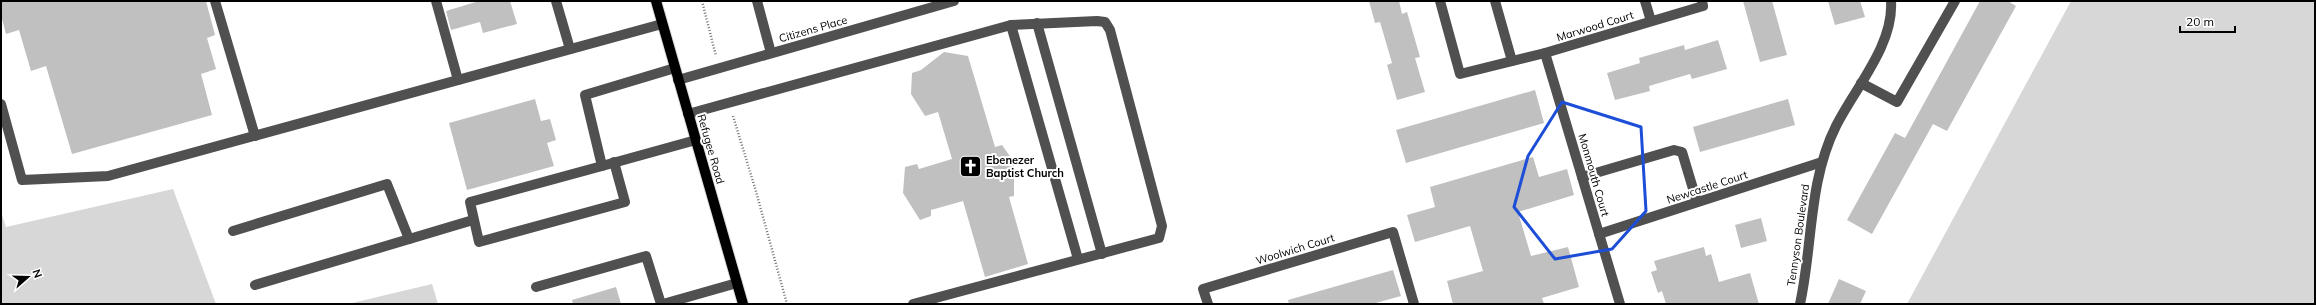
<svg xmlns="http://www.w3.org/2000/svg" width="2316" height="305" font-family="Mulish,sans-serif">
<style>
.green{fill:#d7d7d7}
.building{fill:#c0c0c0}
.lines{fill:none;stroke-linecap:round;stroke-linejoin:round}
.major-casing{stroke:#dbdbdb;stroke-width:12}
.path{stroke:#727272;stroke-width:2.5;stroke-dasharray:1 2;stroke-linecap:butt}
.minor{stroke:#505050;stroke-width:10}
.major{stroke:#000;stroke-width:10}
.marked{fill:none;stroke:#1d4ed8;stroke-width:3;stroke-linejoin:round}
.labels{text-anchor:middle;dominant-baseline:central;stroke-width:4;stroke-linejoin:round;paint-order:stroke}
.street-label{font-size:11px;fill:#000;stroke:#fff}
.poi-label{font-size:11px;font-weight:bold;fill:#000;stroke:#fff;text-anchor:start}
</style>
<rect width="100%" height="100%" fill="#fff"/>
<!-- green -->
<g class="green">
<path d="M2071,1H2315V304H1907Z"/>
<path d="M173,189L216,304H1V212L6,227Z"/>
<path d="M432,284L438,304H348Z"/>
</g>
<!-- building -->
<g class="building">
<path d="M1,1H206L215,35L207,38L216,69L201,74L212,115L72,154L46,66L31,71L19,30L6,34L1,15Z"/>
<path d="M479,1H510L517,24L483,33L480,22L451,30L446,11Z"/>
<path d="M1369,1H1399L1402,14L1407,12L1420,57L1415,58L1425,92L1397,100L1387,65L1392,63L1380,22L1375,23Z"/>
<path d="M1743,1H1772L1787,55L1760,62Z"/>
<path d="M1828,1H1860L1865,17L1835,25Z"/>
<path d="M1980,1H2008L2016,6L1947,131L1933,124L1872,234L1847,220L1895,133L1905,138Z"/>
<path d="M1718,40L1727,69L1692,79L1690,74L1649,86L1650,91L1615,100L1607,73L1640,63L1639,58L1684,45L1685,50Z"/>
<path d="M944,52L968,56L995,147L1002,145L1014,162V196L1009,197L1028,264L985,277L963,201L931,210V216L920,220L903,193L905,167L917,164L919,169L952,159L938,112L925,116L911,94L912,73L921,70Z"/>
<path d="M1535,90L1544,123L1406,163L1396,130Z"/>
<path d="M535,99L541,121L550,119L556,140L547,143L554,166L467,190L449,123Z"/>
<path d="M1788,99L1795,125L1700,152L1693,127Z"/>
<path d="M1533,157L1539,177L1567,169L1574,195L1518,212L1531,256L1568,247L1579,287L1542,298L1544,304H1453L1447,281L1483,271L1470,226L1415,242L1407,215L1435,207L1430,187Z"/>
<path d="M1761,218L1767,241L1741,248L1735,225Z"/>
<path d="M1704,247L1706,256L1711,254L1719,282L1750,273L1759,304H1666L1662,291L1658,293L1651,272L1657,270L1654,261Z"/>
<path d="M1393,270L1401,296L1372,304H1289L1288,300Z"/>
<path d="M1839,279L1866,291L1860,304H1828Z"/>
<path d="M616,287L621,304H573L572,300Z"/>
</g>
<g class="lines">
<defs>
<path id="major" d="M656,1L743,304"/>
</defs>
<!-- major casing -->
<use href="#major" class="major-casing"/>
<!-- path -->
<g class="path">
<path d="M702,1L716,56"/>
<path d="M733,116L755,188L787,304"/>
</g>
<!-- minor -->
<g class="minor">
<path d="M215,1L255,136"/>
<path d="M436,1L458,80"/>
<path d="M556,1L570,49"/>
<path d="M757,1L771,53"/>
<path d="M1440,1L1460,74L1545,53L1703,6L1702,1"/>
<path d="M1495,1L1512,61"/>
<path d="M1645,1L1651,21"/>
<path d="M1037,23L1102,254"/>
<path d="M1545,53L1620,304"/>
<path d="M675,68L585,95L602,166L696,140"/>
<path d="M678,80L954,1"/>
<path d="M1861,83L1897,102L1955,1"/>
<path d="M1,104L22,180L108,176L662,24"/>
<path d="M688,114L1011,25L1078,259"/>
<path d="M602,166L470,202L479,242L625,202L614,162"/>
<path d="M1582,177L1674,150L1682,152L1697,202"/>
<path d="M233,231L387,184L409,239"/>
<path d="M1599,234L1822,162"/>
<path d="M255,285L473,220"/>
<path d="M536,287L646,256L661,304"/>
<path d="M663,304L737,283"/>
<path d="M913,304L1159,238L1162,226L1110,30L1105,22L1097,21L1011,25"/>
<path d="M1208,304L1203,289L1393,232L1414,304"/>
<path d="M1800,304C1813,245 1808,182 1836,126C1855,88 1894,45 1891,1"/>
</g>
<!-- major -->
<use href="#major" class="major"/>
</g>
<!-- marked area -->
<path class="marked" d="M1562,102L1641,127L1646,211L1612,249L1555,259L1514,207L1528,156Z"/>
<!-- icons -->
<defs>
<symbol id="church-square" viewBox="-11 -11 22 22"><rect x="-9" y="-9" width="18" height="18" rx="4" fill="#000" stroke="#fff"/><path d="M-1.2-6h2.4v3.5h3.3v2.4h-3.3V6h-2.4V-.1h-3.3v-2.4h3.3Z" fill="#fff"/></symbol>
</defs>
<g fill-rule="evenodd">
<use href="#church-square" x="958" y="154" width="25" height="25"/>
</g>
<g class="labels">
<!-- street labels -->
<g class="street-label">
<text transform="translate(1595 26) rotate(-17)">Marwood Court</text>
<text transform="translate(813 29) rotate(-16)">Citizens Place</text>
<text transform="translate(711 149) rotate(74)">Refugee Road</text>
<text transform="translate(1594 175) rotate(74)">Monmouth Court</text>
<text transform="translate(1707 187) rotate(-18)">Newcastle Court</text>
<text transform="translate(1798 235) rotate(-82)">Tennyson Boulevard</text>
<text transform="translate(1295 249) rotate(-17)">Woolwich Court</text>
</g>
<!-- poi labels -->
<g class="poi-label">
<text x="986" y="160">Ebenezer<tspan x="986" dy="13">Baptist Church</tspan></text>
</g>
</g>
<!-- border -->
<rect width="2316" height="305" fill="none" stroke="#000000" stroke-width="4"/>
<!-- north arrow -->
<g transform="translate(28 277) rotate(70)" stroke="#ffffff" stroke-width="3" paint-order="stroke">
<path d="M0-3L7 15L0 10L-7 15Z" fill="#000000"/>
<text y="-6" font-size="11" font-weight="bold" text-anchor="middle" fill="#000000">N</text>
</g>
<!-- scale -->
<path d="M2180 26v6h55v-6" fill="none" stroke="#000000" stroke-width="2"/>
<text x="2186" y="26" font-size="12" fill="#000000" stroke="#ffffff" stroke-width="3" paint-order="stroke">20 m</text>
</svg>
